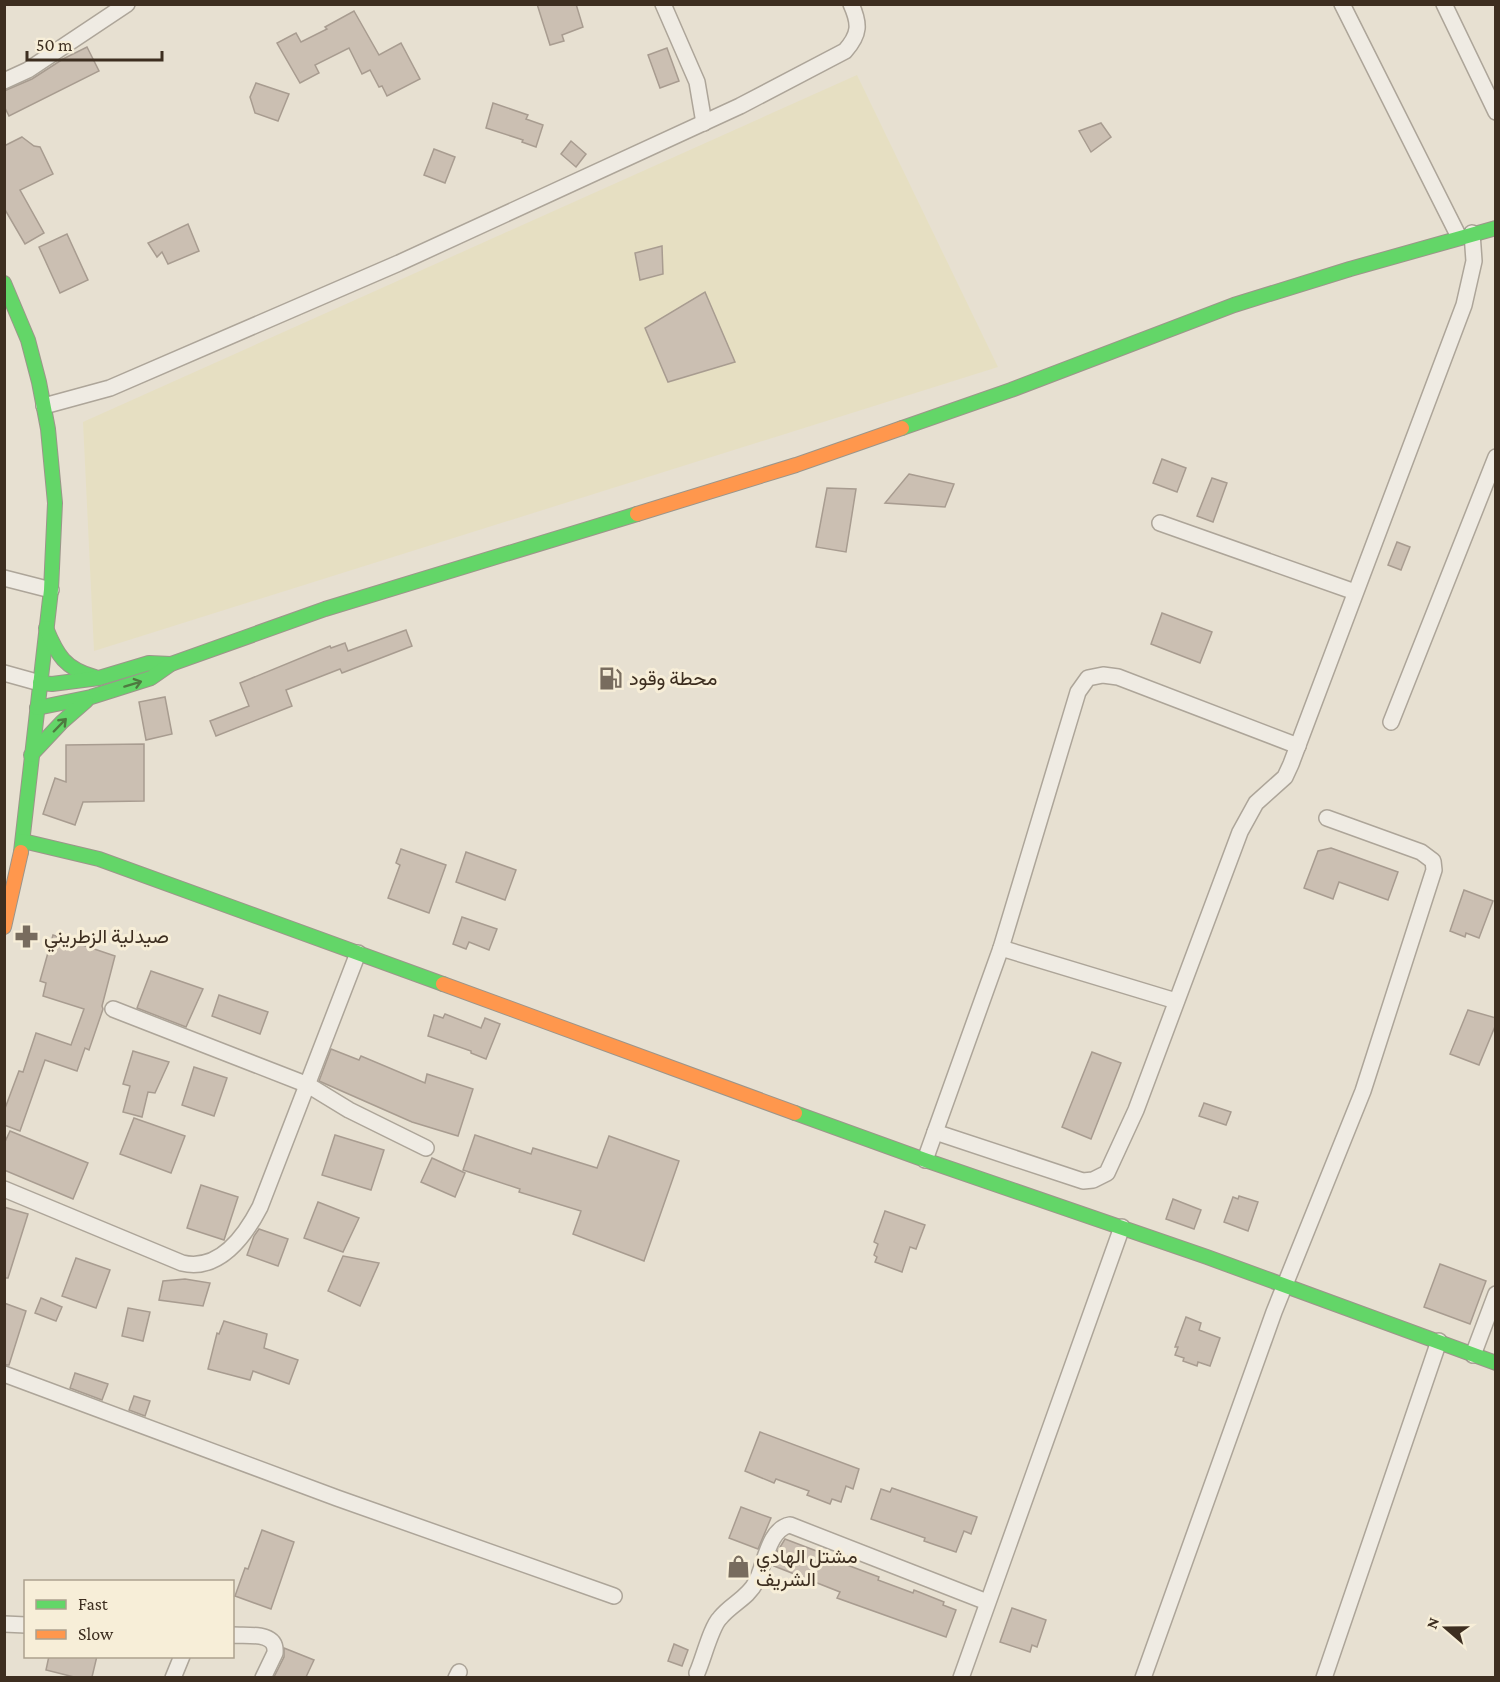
<svg xmlns="http://www.w3.org/2000/svg" width="1500" height="1682" font-family="'Crimson Pro',Vazirmatn,serif">
<style>
.farmland{fill:#e6dfc2}
.building{fill:#cbbfb2;stroke:#a89c90;stroke-width:1.5}
.lines{fill:none;stroke-linecap:round;stroke-linejoin:round}
.street-casing{stroke:#ada599;stroke-width:18}
.fast-casing{stroke:#9c958a;stroke-width:16}
.slow-casing{stroke:#9c958a;stroke-width:16}
.street{stroke:#efebe3;stroke-width:15}
.fast{stroke:#63d668;stroke-width:14}
.slow{stroke:#ff974d;stroke-width:14}
.oneway{stroke:#4e7a40}
.labels{text-anchor:middle;dominant-baseline:central;stroke-width:6;stroke-linejoin:round;paint-order:stroke}
.poi-label{font-size:20px;fill:#3d2e20;stroke:#f7eed8;text-anchor:start}
</style>
<rect width="100%" height="100%" fill="#e7e0d1"/>
<!-- farmland -->
<path class="farmland" d="M857,75L998,367L94,651L83,422Z"/>
<!-- building -->
<g class="building">
<path d="M537,4H576L583,27L562,35L564,41L550,45Z"/>
<path d="M354,11L379,55L401,43L420,79L387,96L382,86L379,87L370,70L362,74L349,48L315,65L319,73L300,83L277,43L296,33L301,42L327,29L325,27Z"/>
<path d="M87,47L99,71L9,116L4,106V91L32,79L63,59Z"/>
<path d="M667,48L679,81L660,88L648,55Z"/>
<path d="M256,83L289,94L278,121L255,113L250,97Z"/>
<path d="M493,103L528,115L526,119L543,125L536,147L522,142L523,140L486,128Z"/>
<path d="M1101,123L1111,137L1091,152L1079,131Z"/>
<path d="M22,137L34,146L40,147L53,174L20,190L44,233L25,244L4,208V146Z"/>
<path d="M571,141L586,154L576,167L561,154Z"/>
<path d="M434,149L455,157L445,183L424,175Z"/>
<path d="M188,224L199,251L168,264L162,252L157,257L148,243Z"/>
<path d="M67,234L88,280L60,293L39,247Z"/>
<path d="M662,246L663,274L640,280L635,253Z"/>
<path d="M705,292L735,362L668,382L645,328Z"/>
<path d="M1162,459L1186,468L1177,492L1153,483Z"/>
<path d="M909,474L954,484L945,507L885,503Z"/>
<path d="M1212,478L1227,483L1213,522L1197,516Z"/>
<path d="M827,488L856,489L846,552L816,547Z"/>
<path d="M1397,542L1410,547L1401,570L1388,565Z"/>
<path d="M1162,613L1212,632L1200,663L1151,644Z"/>
<path d="M406,630L412,646L342,673L340,669L286,690L292,706L216,736L210,721L249,706L240,683L330,646L331,648L345,643L348,651Z"/>
<path d="M165,697L172,734L146,740L139,702Z"/>
<path d="M144,744V801L83,802L75,825L43,814L55,778L66,782V745Z"/>
<path d="M1331,848L1398,872L1388,900L1339,882L1333,899L1304,888L1318,851Z"/>
<path d="M401,849L446,865L429,913L388,898L400,865L396,863Z"/>
<path d="M466,852L516,870L505,900L456,882Z"/>
<path d="M1464,890L1493,901L1479,938L1466,933L1465,937L1450,931Z"/>
<path d="M462,917L497,929L489,950L469,942L466,949L453,944Z"/>
<path d="M53,935L115,956L102,1006L103,1009L89,1050L85,1048L77,1071L45,1060L20,1131L4,1125V1111L19,1071L23,1072L36,1033L71,1045L84,1009L43,996L46,983L40,981Z"/>
<path d="M151,971L203,989L186,1027L137,1008Z"/>
<path d="M219,995L268,1012L260,1034L212,1016Z"/>
<path d="M1468,1010L1496,1018V1024L1479,1065L1450,1054Z"/>
<path d="M445,1014L481,1028L485,1018L500,1024L486,1059L471,1053V1051L428,1036L434,1015L443,1018Z"/>
<path d="M331,1049L359,1060L361,1056L425,1083L427,1074L473,1089L458,1136L412,1122L319,1081Z"/>
<path d="M133,1051L169,1062L155,1093L148,1092L142,1117L123,1112L130,1086L123,1084Z"/>
<path d="M1092,1052L1121,1063L1091,1139L1062,1127Z"/>
<path d="M194,1067L227,1078L214,1116L182,1105Z"/>
<path d="M1204,1103L1231,1112L1226,1125L1199,1116Z"/>
<path d="M134,1118L185,1136L171,1173L120,1154Z"/>
<path d="M10,1131L88,1163L73,1199L4,1170V1144Z"/>
<path d="M335,1135L384,1150L371,1190L322,1175Z"/>
<path d="M475,1135L531,1154L533,1148L597,1168L609,1136L679,1161L644,1261L573,1234L581,1211L519,1192L520,1189L463,1170Z"/>
<path d="M432,1158L465,1173L455,1197L421,1182Z"/>
<path d="M201,1185L238,1197L224,1240L187,1228Z"/>
<path d="M1239,1196L1258,1202L1248,1231L1224,1222L1233,1197L1238,1199Z"/>
<path d="M1173,1199L1201,1210L1194,1229L1166,1219Z"/>
<path d="M318,1202L359,1218L343,1252L304,1238Z"/>
<path d="M4,1207L28,1214L8,1278H4Z"/>
<path d="M885,1211L925,1225L916,1249L910,1247L902,1272L875,1262L877,1257L874,1255L878,1244L874,1242Z"/>
<path d="M259,1229L288,1239L278,1266L247,1255L254,1236Z"/>
<path d="M343,1256L379,1263L360,1306L328,1291Z"/>
<path d="M76,1258L110,1270L96,1308L62,1296Z"/>
<path d="M1440,1264L1486,1281L1470,1324L1424,1307Z"/>
<path d="M185,1279L210,1283L203,1306L159,1300L163,1281Z"/>
<path d="M41,1298L62,1307L56,1321L35,1313Z"/>
<path d="M4,1303L26,1311L9,1365H4Z"/>
<path d="M128,1308L150,1312L143,1341L122,1336Z"/>
<path d="M1186,1317L1201,1323L1199,1330L1220,1338L1210,1366L1198,1362L1197,1366L1183,1361L1184,1358L1175,1355L1178,1347H1175Z"/>
<path d="M224,1321L267,1334L264,1348L298,1360L289,1384L253,1371L250,1380L208,1369L217,1333L219,1334Z"/>
<path d="M75,1373L108,1384L102,1400L70,1388Z"/>
<path d="M134,1396L150,1401L145,1416L129,1410Z"/>
<path d="M760,1432L859,1469L853,1489L846,1486L841,1502L832,1499L830,1504L807,1495L809,1491L776,1479L774,1483L745,1471Z"/>
<path d="M892,1488L977,1517L971,1534L964,1531L956,1552L924,1541L925,1538L871,1519L881,1489L890,1492Z"/>
<path d="M741,1507L771,1518L758,1549L729,1538Z"/>
<path d="M262,1530L294,1542L271,1609L235,1596L245,1568L248,1569Z"/>
<path d="M785,1539L827,1555L826,1557L879,1577L878,1580L913,1593L914,1590L944,1602L943,1605L956,1610L946,1637L837,1598L840,1592L774,1566L778,1556H776L777,1552Z"/>
<path d="M1012,1608L1046,1620L1037,1647L1032,1645L1030,1652L1000,1642Z"/>
<path d="M674,1644L688,1650L682,1666L668,1661Z"/>
<path d="M284,1648L314,1660L306,1677H274L284,1657Z"/>
<path d="M49,1656H97L92,1677H74L46,1670Z"/>
</g>
<g class="lines">
<defs>
<g id="street">
<path d="M663,4L697,82L704,123"/>
<path d="M1342,4L1459,237"/>
<path d="M1444,4L1496,112"/>
<path d="M4,81L28,70L127,4"/>
<path d="M44,406L110,388L399,263L740,106L845,51C860,34 860,24 851,4"/>
<path d="M1160,523L1355,592"/>
<path d="M4,578L51,590"/>
<path d="M4,673L40,683"/>
<path d="M1391,722L1496,457"/>
<path d="M1001,948L1176,1001"/>
<path d="M113,1009L308,1085L349,1110L426,1148"/>
<path d="M935,1132L1083,1181L1093,1180L1107,1173L1136,1110L1240,832L1256,803L1285,777L1291,764L1464,305L1474,261L1472,233"/>
<path d="M925,1160L1001,948L1078,692L1088,678L1103,675L1118,677L1298,746"/>
<path d="M4,1189L182,1263C219,1272 245,1236 260,1207L358,953"/>
<path d="M1473,1355L1496,1294"/>
<path d="M4,1374L337,1498L614,1596"/>
<path d="M4,1624L26,1625"/>
<path d="M232,1635C248,1636 277,1631 275,1653L263,1678"/>
<path d="M697,1673C703,1660 711,1627 720,1618C731,1604 748,1598 756,1582C765,1565 768,1529 790,1525L987,1602"/>
<path d="M173,1678L182,1656"/>
<path d="M456,1678L459,1672"/>
<path d="M961,1678L1122,1227"/>
<path d="M1143,1678L1274,1312L1363,1091L1434,870L1433,861L1421,852L1327,818"/>
<path d="M1324,1678L1439,1341"/>
</g>
<g id="fast">
<path d="M4,283L28,340L39,382L48,429L55,503L51,590L21,852"/>
<path d="M902,428L1011,390L1234,305L1350,269L1496,228"/>
<path d="M46,628C57,655 65,669 95,677"/>
<path d="M40,683L52,684L99,678L149,663L171,664"/>
<path d="M37,708L91,697L151,678L171,664L325,609L637,514"/>
<path d="M31,755L62,722L86,701"/>
<path d="M23,841L99,859L443,984"/>
<path d="M795,1113L925,1160L1207,1257L1496,1363"/>
</g>
<g id="slow">
<path d="M637,514L796,465L902,428"/>
<path d="M4,927L21,852"/>
<path d="M443,984L795,1113"/>
</g>
</defs>
<!-- street casing -->
<use href="#street" class="street-casing"/>
<!-- fast casing -->
<use href="#fast" class="fast-casing"/>
<!-- slow casing -->
<use href="#slow" class="slow-casing"/>
<!-- street -->
<use href="#street" class="street"/>
<!-- fast -->
<use href="#fast" class="fast"/>
<!-- slow -->
<use href="#slow" class="slow"/>
</g>
<!-- one-way arrows -->
<defs><path id="oneway-shaft" d="M-6 0H5M1.5-3L5.5 0L1.5 3" fill="none" stroke-width="1.6" stroke-linecap="round" stroke-linejoin="round" transform="scale(1.5)"/></defs>
<g class="oneway">
<use href="#oneway-shaft" transform="translate(133 684) rotate(-17)"/>
<use href="#oneway-shaft" transform="translate(60 725) rotate(-46)"/>
</g>
<!-- icons -->
<defs>
<symbol id="fuel-bare" viewBox="-9 -9 18 18"><path d="M-5.5-6h7V0h2V4h1.3V-2.5L3-4.5l.8-.8L6-3V5H2.5V1h-1V6h-7ZM-4.2-4.7v3.2H.2V-4.7Z" fill="#786c5e" stroke="#f7eed8" stroke-width="2.5" paint-order="stroke"/></symbol>
<symbol id="pharmacy-bare" viewBox="-9 -9 18 18"><path d="M-2-6h4v4h4v4h-4v4h-4v-4h-4v-4h4Z" fill="#786c5e" stroke="#f7eed8" stroke-width="2.5" paint-order="stroke"/></symbol>
<symbol id="shop-bare" viewBox="-9 -9 18 18"><path d="M-5-2.5h2.3a2.7 3.5 0 0 1 5.4 0H5L5.5 6h-11ZM-1.5-2.5h3a1.5 2.3 0 0 0-3 0Z" fill="#786c5e" stroke="#f7eed8" stroke-width="2.5" paint-order="stroke"/></symbol>
</defs>
<g fill-rule="evenodd">
<use href="#fuel-bare" x="594" y="662" width="33" height="33"/>
<use href="#pharmacy-bare" x="10" y="920" width="33" height="33"/>
<use href="#shop-bare" x="722" y="1550" width="33" height="33"/>
</g>
<g class="labels">
<!-- poi labels -->
<g class="poi-label">
<text x="629" y="678">محطة وقود</text>
<text x="44" y="936">صيدلية الزطريني</text>
<text x="756" y="1556">مشتل الهادي<tspan x="756" dy="23">الشريف</tspan></text>
</g>
</g>
<!-- border -->
<rect width="1500" height="1682" fill="none" stroke="#3d2e20" stroke-width="12"/>
<!-- legend -->
<rect x="24" y="1580" width="210" height="78" fill="#f7eed8" stroke="#ada18e" stroke-width="1.5"/>
<rect x="36" y="1600" width="30" height="9" fill="#63d668" stroke="#ada18e" stroke-width="1.5"/>
<text x="78" y="1610" font-size="18" fill="#3d2e20">Fast</text>
<rect x="36" y="1630" width="30" height="9" fill="#ff974d" stroke="#ada18e" stroke-width="1.5"/>
<text x="78" y="1640" font-size="18" fill="#3d2e20">Slow</text>
<!-- north arrow -->
<g transform="translate(1446 1628) rotate(290)" stroke="#f7eed8" stroke-width="4.5" paint-order="stroke">
<path d="M0-4.5L10 22L0 15L-10 22Z" fill="#3d2e20"/>
<text y="-9" font-size="16" font-weight="bold" text-anchor="middle" fill="#3d2e20">N</text>
</g>
<!-- scale -->
<path d="M27 51v9h135v-9" fill="none" stroke="#3d2e20" stroke-width="3"/>
<text x="36" y="51" font-size="18" fill="#3d2e20" stroke="#f7eed8" stroke-width="4.5" paint-order="stroke">50 m</text>
</svg>
